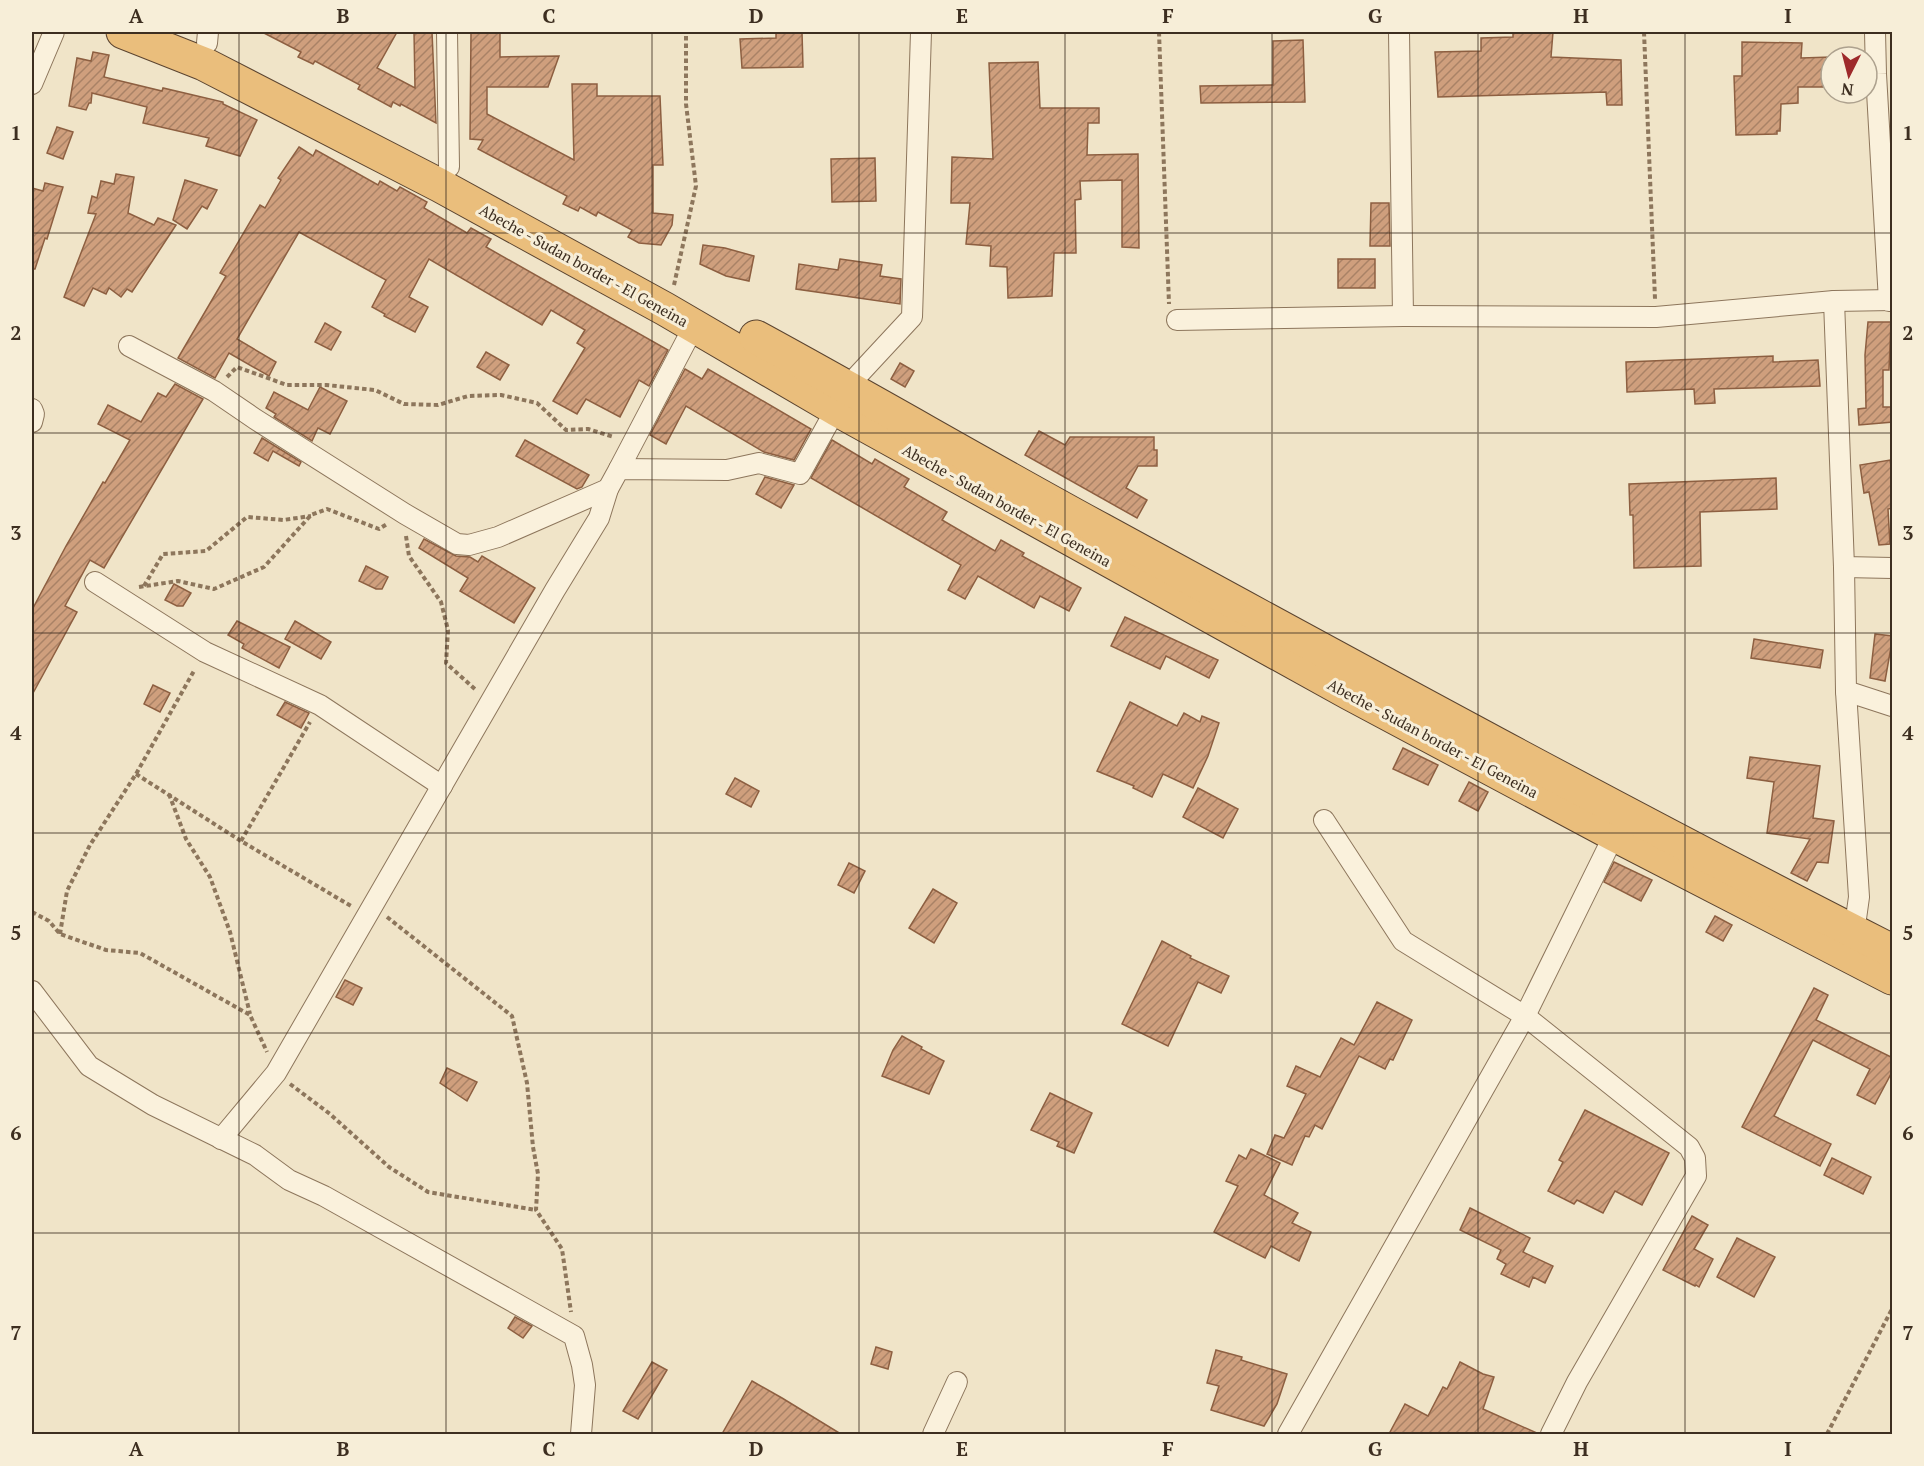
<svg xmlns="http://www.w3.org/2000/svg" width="1924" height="1466" font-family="'PT Serif',serif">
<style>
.building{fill:url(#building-hatch);stroke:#8d5f41;stroke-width:1.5}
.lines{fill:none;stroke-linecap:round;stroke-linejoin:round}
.minor-casing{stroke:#8d765c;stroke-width:22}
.trunk-casing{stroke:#5b4430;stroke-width:35}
.path{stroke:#8d765c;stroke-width:4;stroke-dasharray:4.5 3;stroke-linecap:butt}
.minor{stroke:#faf1dc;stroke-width:20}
.trunk{stroke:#eabe7c;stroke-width:33}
.grid{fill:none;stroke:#3d2e20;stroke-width:1.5;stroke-opacity:0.55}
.labels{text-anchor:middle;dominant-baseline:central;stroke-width:6;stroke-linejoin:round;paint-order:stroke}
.street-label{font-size:15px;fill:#3d2e20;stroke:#f7eed8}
.neatline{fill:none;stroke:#3d2e20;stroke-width:2}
.grid-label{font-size:20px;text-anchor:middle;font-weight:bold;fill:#3d2e20}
</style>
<defs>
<pattern id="building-hatch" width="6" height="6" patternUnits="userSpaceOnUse" patternTransform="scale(1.5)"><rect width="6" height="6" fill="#cf9f7d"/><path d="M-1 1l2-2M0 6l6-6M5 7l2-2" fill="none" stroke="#a98266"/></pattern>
</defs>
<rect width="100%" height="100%" fill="#f0e4c8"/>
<!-- building -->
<g class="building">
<path d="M262,32H397L377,68L415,88L414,32H432L436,123L401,104L400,106L393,102L391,107L358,89L360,85L315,61L313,64L298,57L301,52Z"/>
<path d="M471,32H500V57L559,56L548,87H487V114L574,160L572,84H597V96H660L663,165H653V213L673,215L672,225L661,245L639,243L628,237L632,230L598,212L596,216L580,207L578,211L563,204L567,196L478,149L483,140L470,139Z"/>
<path d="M776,32H802L803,67L742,68L740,39L776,38Z"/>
<path d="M1513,32H1553L1551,57L1621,60L1622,105H1607L1606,92L1438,97L1435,52L1481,51V38L1513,37Z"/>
<path d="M1303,40L1305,102L1201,103L1200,86L1273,85V41Z"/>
<path d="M1742,42L1802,43L1801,58L1831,57V87H1798V103L1781,104L1780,131H1777V134L1736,135L1734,76H1742Z"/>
<path d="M93,52L109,55L104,77L162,91L163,88L223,102V104L257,120L240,156L206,146L209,138L143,123L147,107L92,93L91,103H89L86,110L69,106L77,58L91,61Z"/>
<path d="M1038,62L1040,108H1099V123H1088L1087,155L1138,154L1139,248L1122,247V180L1080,181L1081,199L1075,200L1076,253H1054L1052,296L1008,298L1007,267L990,266L991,246L966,244L970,203H951L952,157L993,159L989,63Z"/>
<path d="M57,127L73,132L63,159L47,153Z"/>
<path d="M299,147L313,156L316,150L378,185L380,181L397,191L400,187L427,202L424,208L467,233L471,228L491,239L486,247L668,350L649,386L639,380L620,417L586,399L577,414L553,401L585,348L577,343L585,330L551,310L542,325L429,259L409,297L428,307L415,332L384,316L385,314L372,307L386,280L299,232L237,339L276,362L269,376L229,353L215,378L178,358L226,276L220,273L260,205L265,208L281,180L278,178Z"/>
<path d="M875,158L876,201L832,202L831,159Z"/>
<path d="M116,174L134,177L128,213L154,225L158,218L176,225L132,292L127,289L121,297L109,288L106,294L93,288L84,306L64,297L96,214L88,213L92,196L97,198L101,181L114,184Z"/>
<path d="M185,180L217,190L207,209L202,206L187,229L173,220Z"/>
<path d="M45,183L63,187L47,239L45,238L35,269H32V188L43,191Z"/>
<path d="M1371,203H1389L1390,246H1370Z"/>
<path d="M703,245L725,248L754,256L749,281L726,276L700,264Z"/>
<path d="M840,259L882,265L880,276L901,279L900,304L796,289L799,264L838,270Z"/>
<rect x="1338" y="259" width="37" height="29"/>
<path d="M1868,322H1891L1889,370H1883V407H1893V422L1859,425L1858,409L1866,408L1865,355Z"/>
<path d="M325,323L341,332L331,350L315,342Z"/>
<path d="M486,352L509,365L500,380L477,367Z"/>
<path d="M1773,356V362L1818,360L1820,386L1714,389L1715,403L1695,404L1694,389L1627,392L1626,362Z"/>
<path d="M900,363L914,371L905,387L891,379Z"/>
<path d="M685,369L702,379L708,369L811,429L794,460L764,452L686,406L666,444L650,435Z"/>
<path d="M175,384L203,399L104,568L90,560L65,606L77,612L32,695V610L66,546L103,482L105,483L130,440L98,424L108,405L141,422L158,393L166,397Z"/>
<path d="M320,387L347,401L330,434L318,428L312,441L274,417L276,414L266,408L274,392L308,410Z"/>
<path d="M1039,431L1065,445L1070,437H1154V450H1157V466H1138L1126,488L1147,500L1137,518L1025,455Z"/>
<path d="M262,438L301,462L299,466L273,451L268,461L254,453Z"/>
<path d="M525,440L589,475L582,487L577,489L516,456Z"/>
<path d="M832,440L872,464L875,459L909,479L904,487L947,512L942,520L995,551L1001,540L1024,553L1022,556L1081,588L1069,611L1040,596L1034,608L978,576L965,599L948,590L961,565L811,478Z"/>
<path d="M1890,460L1893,477V508L1888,509L1890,544L1879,545L1869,492L1864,493L1860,465Z"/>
<path d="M765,477L794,485L781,508L756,494Z"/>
<path d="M1776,478L1777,509L1700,512L1701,566L1634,568L1633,515H1630L1629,484Z"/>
<path d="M424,539L456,556L470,557L478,562L482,556L535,588L514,623L460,591L468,578L419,548Z"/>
<path d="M366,566L388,577L382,589H376L359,581Z"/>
<path d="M174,584L191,593L183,606H177L165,600Z"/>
<path d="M1125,617L1218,660L1209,678L1166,656L1160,669L1111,646Z"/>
<path d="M237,621L290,647L279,668L242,648L244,644L228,635Z"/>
<path d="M295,621L331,642L321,659L285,639Z"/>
<path d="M1875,634L1893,636L1885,681L1870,678Z"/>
<path d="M1754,639L1823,650L1820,668L1751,658Z"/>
<path d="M153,685L170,693L160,712L144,704Z"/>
<path d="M285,702L309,713L301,728L277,715Z"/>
<path d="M1130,702L1177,726L1184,713L1200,722L1202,716L1219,723L1208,756L1193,788L1163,774L1152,797L1133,788L1134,786L1097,771Z"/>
<path d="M1403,748L1438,765L1428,785L1393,769Z"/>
<path d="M1750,757L1820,766L1813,818L1834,821L1828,863L1817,862L1807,881L1791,873L1810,839L1767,833L1774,782L1747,778Z"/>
<path d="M735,778L759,791L751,807L726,794Z"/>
<path d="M1469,782L1488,792L1478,811L1459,801Z"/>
<path d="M1198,788L1238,809L1223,838L1183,817Z"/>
<path d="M1614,862L1652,880L1641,901L1604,882Z"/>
<path d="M849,863L865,871L854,893L838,885Z"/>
<path d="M933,889L957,903L934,943L909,928Z"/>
<path d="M1715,916L1732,925L1723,941L1706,932Z"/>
<path d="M1162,941L1191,956L1190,958L1229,976L1221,993L1198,982L1168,1046L1122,1024Z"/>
<path d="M345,980L362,988L353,1005L336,997Z"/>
<path d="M1814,988L1828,995L1816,1020L1893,1058V1070L1875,1104L1857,1095L1870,1069L1813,1040L1774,1116L1831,1144L1820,1166L1742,1127Z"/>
<path d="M1377,1002L1412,1020L1393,1060L1390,1059L1385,1069L1359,1056L1322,1129L1315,1125L1309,1137L1305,1136L1292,1165L1267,1154L1275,1135L1284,1138L1306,1094L1287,1086L1296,1066L1320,1077L1341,1038L1354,1045Z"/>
<path d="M902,1036L922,1047L921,1049L944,1061L929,1094L882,1076L893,1050Z"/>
<path d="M447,1068L477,1082L467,1101L440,1083Z"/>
<path d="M1050,1093L1092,1113L1074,1153L1057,1146L1059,1142L1031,1130Z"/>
<path d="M1585,1110L1669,1153L1642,1205L1615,1191L1603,1213L1577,1200L1574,1204L1548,1191L1563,1162L1559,1160Z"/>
<path d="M1251,1149L1280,1163L1264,1195L1298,1213L1292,1223L1311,1232L1299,1261L1271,1246L1265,1258L1214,1232L1238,1186L1226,1181L1239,1155L1246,1159Z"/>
<path d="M1832,1158L1871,1177L1863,1194L1824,1175Z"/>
<path d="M1470,1208L1530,1238L1523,1252L1553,1266L1545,1283L1533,1277L1529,1287L1501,1274L1506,1264L1497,1259L1501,1250L1460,1230Z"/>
<path d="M1692,1216L1708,1225L1694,1249L1713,1259L1699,1287L1696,1285L1695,1286L1663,1270Z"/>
<path d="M1737,1238L1775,1257L1754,1297L1717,1277Z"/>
<path d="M515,1317L532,1326L523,1338L508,1328Z"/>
<path d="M876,1347L892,1352L888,1369L871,1364Z"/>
<path d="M1216,1350L1242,1357L1241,1360L1287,1374L1277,1404L1264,1426L1211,1410L1219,1386L1207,1383Z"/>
<path d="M652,1362L667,1370L638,1419L623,1411Z"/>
<path d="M1460,1362L1483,1374L1494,1377L1483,1409L1539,1434H1389L1405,1404L1428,1416L1443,1387L1447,1389Z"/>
<path d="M752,1381L782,1398L841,1434H722Z"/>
</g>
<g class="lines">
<defs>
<g id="minor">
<path d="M447,32L449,167"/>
<path d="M1399,32L1403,316"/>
<path d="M1875,32L1876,74L1889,301"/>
<path d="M207,43L208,32"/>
<path d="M32,84L54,32"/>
<path d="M1834,301L1844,567L1892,568"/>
<path d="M1177,320L1403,316L1656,317L1834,301L1892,300"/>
<path d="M129,346L214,391L255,419L405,514L457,544L469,545L498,537L608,489"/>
<path d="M847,387L912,317L921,32"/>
<path d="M32,409L34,414L32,422"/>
<path d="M619,469L694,326"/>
<path d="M1844,567L1846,691L1892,706"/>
<path d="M95,582L205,652L320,705L442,786"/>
<path d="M1846,691L1859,897L1853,940"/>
<path d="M1324,820L1403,941L1525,1016L1689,1147L1695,1158L1696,1176L1577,1382L1551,1434"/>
<path d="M32,991L89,1066L153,1105L255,1155L289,1180L324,1196L574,1336L582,1365L585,1385L581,1434"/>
<path d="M221,1139L276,1073L555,590L599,518L608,489L619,469L727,470L759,463L800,474L836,409"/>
<path d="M933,1434L957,1382"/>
<path d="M1288,1434L1525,1016L1619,825"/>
</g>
<g id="trunk">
<path d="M123,32L204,64L439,185L665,309L836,409L1349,693L1615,835L1892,978"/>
<path d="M756,337C872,400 986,467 1102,530C1364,673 1626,816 1892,951"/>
</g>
</defs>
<!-- minor casing -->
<use href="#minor" class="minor-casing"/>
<!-- trunk casing -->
<use href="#trunk" class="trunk-casing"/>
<!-- path -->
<g class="path">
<path d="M1159,32L1169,304"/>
<path d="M1644,32L1655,299"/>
<path d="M674,285L696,186L686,104V32"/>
<path d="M227,377L237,367L287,385H326L375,390L404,404L438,405L468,396L501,395L537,403L566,430L588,429L614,437"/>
<path d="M406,536L409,556L441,602L448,630L446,663L476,690"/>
<path d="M144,586L163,554L206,551L247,517L283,520L311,516"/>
<path d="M139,587L178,581L214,589L264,567L311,515L327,509L379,529L387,524"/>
<path d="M136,774L241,841L351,906"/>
<path d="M169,794L186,839L210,877L230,932L250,1014"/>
<path d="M241,841L310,722"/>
<path d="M32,912L49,921L60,934L106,950L140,953L250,1015L267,1052"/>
<path d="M387,917L512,1016L527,1083L533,1147L538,1174L536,1210L562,1249L571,1312"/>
<path d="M60,934L67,891L90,845L136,774L195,669"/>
<path d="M290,1084L330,1114L389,1167L428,1192L536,1210"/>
<path d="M1827,1434L1892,1309"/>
</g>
<!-- minor -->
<use href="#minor" class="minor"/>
<!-- trunk -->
<use href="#trunk" class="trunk"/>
</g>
<!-- grid -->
<path class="grid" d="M239,32V1434M446,32V1434M652,32V1434M859,32V1434M1065,32V1434M1272,32V1434M1478,32V1434M1685,32V1434M32,233H1892M32,433H1892M32,633H1892M32,833H1892M32,1033H1892M32,1233H1892"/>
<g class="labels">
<!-- street labels -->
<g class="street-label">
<text transform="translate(584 265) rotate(29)">Abeche - Sudan border - El Geneina</text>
<text transform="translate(1007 505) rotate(29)">Abeche - Sudan border - El Geneina</text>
<text transform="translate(1433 738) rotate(28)">Abeche - Sudan border - El Geneina</text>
</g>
</g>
<!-- border -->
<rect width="1924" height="1466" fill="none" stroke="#f7eed8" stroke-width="66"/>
<!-- north arrow -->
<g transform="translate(1849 75) rotate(186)"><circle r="28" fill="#f7eed8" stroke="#ada18e" stroke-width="1.5"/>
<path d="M0-4.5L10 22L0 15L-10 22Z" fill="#9e2a2b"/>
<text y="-9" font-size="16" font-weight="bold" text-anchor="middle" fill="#3d2e20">N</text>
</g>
<rect x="33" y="33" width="1858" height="1400" class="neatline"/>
<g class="grid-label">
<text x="136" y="23">A</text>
<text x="343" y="23">B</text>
<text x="549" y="23">C</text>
<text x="756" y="23">D</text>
<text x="962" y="23">E</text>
<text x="1168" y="23">F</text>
<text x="1375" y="23">G</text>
<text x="1581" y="23">H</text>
<text x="1788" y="23">I</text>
<text x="16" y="140">1</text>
<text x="1908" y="140">1</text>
<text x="16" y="340">2</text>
<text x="1908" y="340">2</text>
<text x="16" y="540">3</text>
<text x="1908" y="540">3</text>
<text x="16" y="740">4</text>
<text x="1908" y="740">4</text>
<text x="16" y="940">5</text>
<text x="1908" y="940">5</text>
<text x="16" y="1140">6</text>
<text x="1908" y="1140">6</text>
<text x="16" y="1340">7</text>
<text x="1908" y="1340">7</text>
<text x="136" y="1456">A</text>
<text x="343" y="1456">B</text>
<text x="549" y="1456">C</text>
<text x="756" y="1456">D</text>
<text x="962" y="1456">E</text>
<text x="1168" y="1456">F</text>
<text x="1375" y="1456">G</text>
<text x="1581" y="1456">H</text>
<text x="1788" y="1456">I</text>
</g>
</svg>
